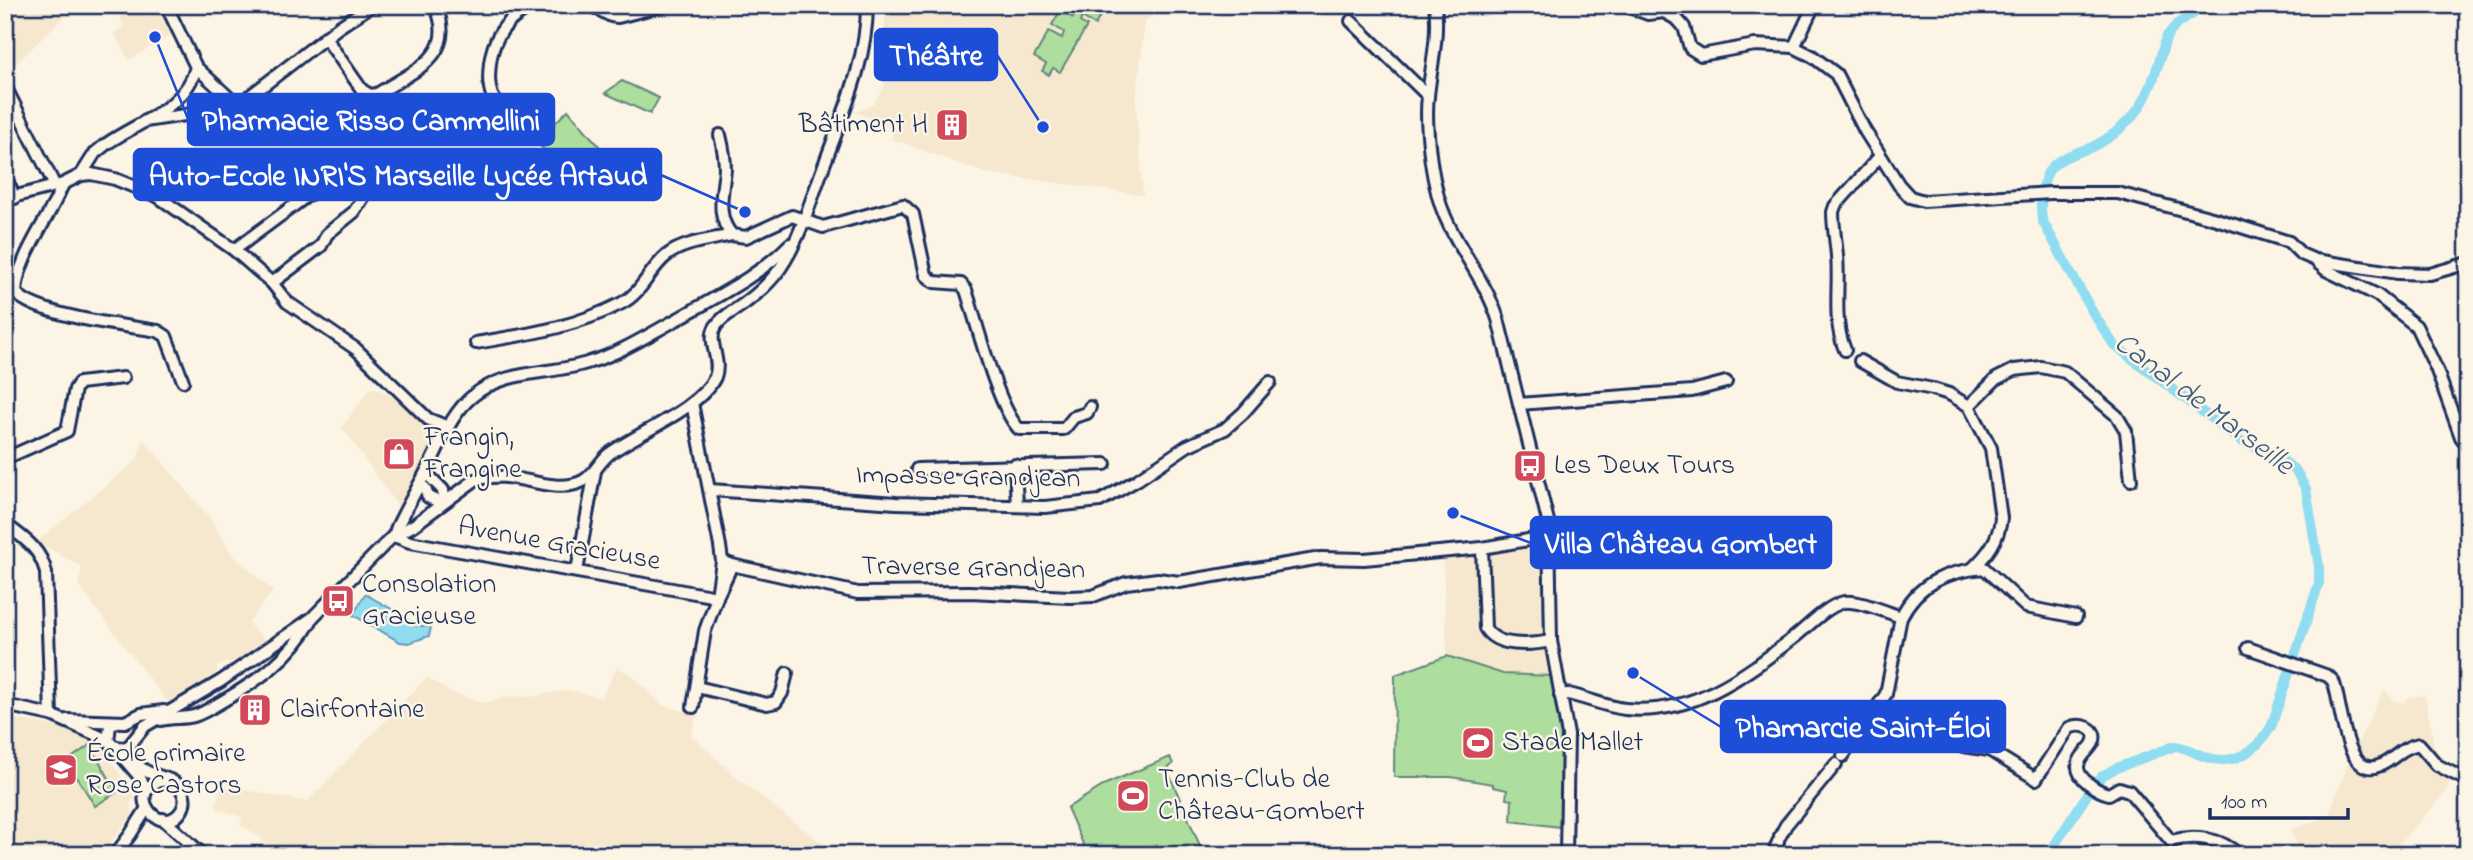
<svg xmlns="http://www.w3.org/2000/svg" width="2473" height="860" font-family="'Indie Flower',sans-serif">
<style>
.built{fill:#f6e8ce}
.green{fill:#adde9e;stroke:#64867e;stroke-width:2}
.water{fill:#90dcf1;stroke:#6197b6;stroke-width:2}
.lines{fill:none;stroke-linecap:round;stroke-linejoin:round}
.canal{stroke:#90dcf1;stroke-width:10}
.minor-casing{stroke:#1b2f5e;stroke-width:16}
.minor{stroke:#fcf5e5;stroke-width:10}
.labels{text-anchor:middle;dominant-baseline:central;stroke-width:5;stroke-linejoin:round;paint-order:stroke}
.poi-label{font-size:28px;fill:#1b2f5e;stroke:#fcf5e5;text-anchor:start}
.street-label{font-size:28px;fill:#1b2f5e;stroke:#fcf5e5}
.water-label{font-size:30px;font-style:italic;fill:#385a83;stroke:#fcf5e5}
.leader{fill:none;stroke:#1d4ed8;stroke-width:2.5}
.callout-dot{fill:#1d4ed8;stroke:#fcf5e5;stroke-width:2.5}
.callout{fill:#1d4ed8;stroke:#1d4ed8;stroke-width:2.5}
.callout-label{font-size:30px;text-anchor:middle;font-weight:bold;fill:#fff}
</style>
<rect width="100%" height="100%" fill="#fcf5e5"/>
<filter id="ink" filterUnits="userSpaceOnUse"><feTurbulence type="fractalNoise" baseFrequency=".0143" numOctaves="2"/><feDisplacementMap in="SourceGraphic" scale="14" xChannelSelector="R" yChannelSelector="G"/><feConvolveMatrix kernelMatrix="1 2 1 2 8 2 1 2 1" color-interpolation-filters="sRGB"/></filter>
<g filter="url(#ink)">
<!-- built -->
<g class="built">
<path d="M5,5H76L18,62L5,70Z"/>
<path d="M114,5H159L173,34L129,60L114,33L124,26Z"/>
<path d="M886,5H1134L1151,17L1145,21L1136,101L1143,195L985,173L891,139L894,129L855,112L873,105L885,85L877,60L884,35Z"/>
<path d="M376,388L406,404L422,422L432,447L399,508L342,427L369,389Z"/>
<path d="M143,439L210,518L232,554L273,591L249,622L252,628L266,640L230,663L225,662L217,667V672L180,697L167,702L78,585L82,567L40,544L38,546L35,543L137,460Z"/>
<path d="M1537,545L1543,549V640L1551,676L1503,674L1447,656L1443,560Z"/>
<path d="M617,667L633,676L663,705L697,715L691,735L741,781L820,842L833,848L847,847L845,855H332L329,853L328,855H283L284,853L261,841L262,838L240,825L243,818L216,808L220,785L307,802L427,677L448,691L483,703L510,696L529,697L569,690L601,698Z"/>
<path d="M2384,689L2394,701L2405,702L2406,698L2425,695L2436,756L2455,771L2446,792L2389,855H2306L2298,849L2291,830L2328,816L2350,759Z"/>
<path d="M5,717L71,729L88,734L99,742L135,798L131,802L132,815L101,855H5Z"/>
</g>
<!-- green -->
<g class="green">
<path d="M1068,5H1098L1104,9L1095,25L1082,17L1080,22L1087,26L1060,72L1053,68L1049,75L1042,71L1046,64L1034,57L1049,31L1062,38L1064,32L1052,25L1060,11L1073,18L1075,14L1066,8Z"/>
<path d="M622,81L659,98L650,114L605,93Z"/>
<path d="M568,110L605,153L577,181L536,142Z"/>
<path d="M1447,656L1503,674L1551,676L1562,739L1560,827L1511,821L1512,800L1506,799L1507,790L1493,787V784L1451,777H1394L1395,675Z"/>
<path d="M90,745L117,792L95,806L67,761Z"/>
<path d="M1170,757L1173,764L1167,769L1204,855H1088L1067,808L1108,783Z"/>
</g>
<!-- water -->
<path class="water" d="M365,594L404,616L414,625L431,627L429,636L409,643L400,642L353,615Z"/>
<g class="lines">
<!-- canal -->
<path class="canal" d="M2048,855L2087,795L2102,776L2114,769L2175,746C2186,747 2196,754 2206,757C2235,767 2257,750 2271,727L2319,583V566L2306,489L2296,471L2276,455L2241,441L2114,345L2093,313L2042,220C2040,206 2041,179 2051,168C2061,156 2081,152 2094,146C2109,139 2122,128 2133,116C2152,95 2158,62 2167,36L2177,24L2207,5"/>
<defs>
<g id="minor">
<path d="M590,5L611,16L618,17L665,5"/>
<path d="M1435,5C1439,37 1431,66 1428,96C1425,120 1430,164 1436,188C1446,237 1483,272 1498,319L1549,525L1551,641L1568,735L1566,855"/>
<path d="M1624,5L1648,14L1664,12L1678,20L1684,27L1690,48L1701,55L1755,45L1794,47L1812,56L1836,74L1865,131L1899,185L1910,197L1924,201L2051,193H2118L2216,219L2289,242L2301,254L2315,260L2398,273L2430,274L2468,263"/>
<path d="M1351,21L1428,96"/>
<path d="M325,37L362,90L370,95L377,94C413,71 459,56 435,5"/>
<path d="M1794,47L1814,5"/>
<path d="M196,67L236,104"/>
<path d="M5,86L55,186"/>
<path d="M514,119C506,112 497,106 492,95C488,85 489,74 490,63C494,33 510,14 539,5"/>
<path d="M145,121L218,110L246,99L339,27L372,5"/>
<path d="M720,135C723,147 725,157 725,169C723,192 715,216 732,235L746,237L792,216L823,227L903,205L913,214L926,275L934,282L961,284L966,290C977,323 997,406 1019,429H1064L1074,417L1087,413L1090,407"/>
<path d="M81,175L95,153L105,145C137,122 186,109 196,67L166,5"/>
<path d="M5,176L15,198"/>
<path d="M63,184C50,218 17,257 16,293C36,316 127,326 158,331L166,336L183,381"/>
<path d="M5,199L63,184L81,175L91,174L115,179L157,196L234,250L272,283L287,302L356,349L428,419L448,427"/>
<path d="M234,250L327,181"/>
<path d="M2317,262L2326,270L2377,295L2416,326L2436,368L2461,437L2468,446"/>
<path d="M272,283L321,246L327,234L354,212L368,190"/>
<path d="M476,343C528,334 574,328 622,303C642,293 649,270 666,256C683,242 711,240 732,235"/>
<path d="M1845,350C1832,319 1840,288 1837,256C1836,242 1833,227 1833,212L1835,206L1880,156"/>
<path d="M1860,361L1897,382L1933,389L1949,394L1969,406L1991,448L2001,518C1999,540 1987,555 1972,569"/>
<path d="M692,403L720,546L722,561L717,597"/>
<path d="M1519,404L1692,391L1726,382"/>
<path d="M1969,406L1996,379L2014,370L2041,367L2065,372L2117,416L2126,431L2131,480"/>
<path d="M5,455H13L67,431L75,389L79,383L123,378"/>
<path d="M1015,465L1017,506"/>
<path d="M917,469L1105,464"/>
<path d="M430,477L443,490L444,501"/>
<path d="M419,485L425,488L428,497L441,503"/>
<path d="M710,490L896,503L1045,507L1100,501L1137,480L1187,446L1225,429L1243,413L1270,382"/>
<path d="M5,524C24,538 41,549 46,573L51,715"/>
<path d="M394,536L414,525L475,480C514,467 551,497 583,481C594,475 599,462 609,454C637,433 700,409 715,377C722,360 706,340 716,326C722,316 736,310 745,303C756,295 767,285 776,274C798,246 810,202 823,168C842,115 867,63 867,5"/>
<path d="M394,536L397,527C407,506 419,486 429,466C442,441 451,413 474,395C506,369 553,375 590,362C621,353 648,335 676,320C715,297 758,277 790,244"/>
<path d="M394,536L410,542L717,597"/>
<path d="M1482,548L1485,628C1496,648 1532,645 1551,641"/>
<path d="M722,561L732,565L858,593L970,592L1070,597L1093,596L1126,583L1158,579L1179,582L1321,558L1364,559L1482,548L1551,536"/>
<path d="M577,571L595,471"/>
<path d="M1901,617C1918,583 1947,571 1984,568L2026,607L2076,617"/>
<path d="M2248,648L2328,676L2333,681C2342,700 2343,782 2381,765C2396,758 2400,748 2419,744L2437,765L2468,781"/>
<path d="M697,687L767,704L776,702L782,693L787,673"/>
<path d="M1560,695L1568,694C1587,698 1606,707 1625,709C1691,716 1743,677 1792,639C1807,628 1826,606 1844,602C1859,600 1886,612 1901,617L1886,694L1843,756"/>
<path d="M5,705L51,715L108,740"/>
<path d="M693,707L705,631L717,597L732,565"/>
<path d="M67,720L125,722L141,714L164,711"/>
<path d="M161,720C172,717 184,719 194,716C204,713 214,706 223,701C259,680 290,658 311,621"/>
<path d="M116,722L110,726L108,740L138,775L147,790"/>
<path d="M1864,727L1876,732L1989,750L2036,779L2069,728C2080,722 2100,728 2093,743C2089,751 2079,756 2078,766C2077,779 2099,792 2109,794L2119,788L2129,791L2171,841C2194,834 2221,838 2239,855"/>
<path d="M112,746L123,748L129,746L145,726L221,681L312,618L398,531"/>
<path d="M129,746C136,783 169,770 181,789C185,795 186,803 182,810C162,842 119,789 165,780"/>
<path d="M163,819L203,855"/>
<path d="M1780,836L1786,825L1836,764"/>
<path d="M115,855L130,835L147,808"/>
<path d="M1773,855L1778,842"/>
</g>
</defs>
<!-- minor casing -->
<use href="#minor" class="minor-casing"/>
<!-- minor -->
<use href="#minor" class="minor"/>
</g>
</g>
<!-- icons -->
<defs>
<symbol id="building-square" viewBox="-11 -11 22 22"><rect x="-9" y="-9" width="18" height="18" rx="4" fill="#d1495b" stroke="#fcf5e5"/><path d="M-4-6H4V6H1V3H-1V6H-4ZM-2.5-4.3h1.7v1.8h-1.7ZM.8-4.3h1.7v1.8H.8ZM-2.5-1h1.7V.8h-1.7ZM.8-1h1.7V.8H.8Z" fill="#fff"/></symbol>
<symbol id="shop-square" viewBox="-11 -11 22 22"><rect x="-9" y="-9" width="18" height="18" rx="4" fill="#d1495b" stroke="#fcf5e5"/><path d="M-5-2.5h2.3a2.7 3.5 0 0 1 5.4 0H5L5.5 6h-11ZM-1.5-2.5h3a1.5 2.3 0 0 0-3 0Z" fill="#fff"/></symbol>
<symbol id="bus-square" viewBox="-11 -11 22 22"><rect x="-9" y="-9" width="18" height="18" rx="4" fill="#d1495b" stroke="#fcf5e5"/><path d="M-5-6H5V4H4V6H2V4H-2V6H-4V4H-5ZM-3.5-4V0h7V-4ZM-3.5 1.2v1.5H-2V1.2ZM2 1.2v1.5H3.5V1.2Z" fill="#fff"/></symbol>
<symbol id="stadium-square" viewBox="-11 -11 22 22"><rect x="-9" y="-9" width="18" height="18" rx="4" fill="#d1495b" stroke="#fcf5e5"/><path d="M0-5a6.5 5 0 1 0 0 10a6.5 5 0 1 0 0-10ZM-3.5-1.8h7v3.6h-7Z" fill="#fff"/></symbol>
<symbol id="school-square" viewBox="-11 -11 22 22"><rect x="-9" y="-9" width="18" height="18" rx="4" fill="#d1495b" stroke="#fcf5e5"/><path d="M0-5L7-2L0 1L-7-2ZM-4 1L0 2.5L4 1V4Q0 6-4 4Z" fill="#fff"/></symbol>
</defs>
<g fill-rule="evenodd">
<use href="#building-square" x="933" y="106" width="38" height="38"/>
<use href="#shop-square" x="380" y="435" width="38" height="38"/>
<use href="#bus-square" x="1511" y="447" width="38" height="38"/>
<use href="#bus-square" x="319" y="582" width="38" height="38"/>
<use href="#building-square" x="236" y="691" width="38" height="38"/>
<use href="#stadium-square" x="1459" y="724" width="38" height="38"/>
<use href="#school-square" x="42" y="751" width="38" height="38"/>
<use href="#stadium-square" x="1114" y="777" width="38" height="38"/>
</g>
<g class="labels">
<!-- poi labels -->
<g class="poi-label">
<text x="928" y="125" text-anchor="end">Bâtiment H</text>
<text x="424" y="438">Frangin,<tspan x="424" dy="32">Frangine</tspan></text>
<text x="1554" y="466">Les Deux Tours</text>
<text x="362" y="585">Consolation<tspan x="362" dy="32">Gracieuse</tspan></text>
<text x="280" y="710">Clairfontaine</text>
<text x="1502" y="743">Stade Mallet</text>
<text x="86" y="754">École primaire<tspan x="86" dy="32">Rose Castors</tspan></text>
<text x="1158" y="780">Tennis-Club de<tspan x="1158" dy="32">Château-Gombert</tspan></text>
</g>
<!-- street labels -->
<g class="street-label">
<text transform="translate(968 478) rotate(1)">Impasse Grandjean</text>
<text transform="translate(559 545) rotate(10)">Avenue Gracieuse</text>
<text transform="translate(973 569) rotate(1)">Traverse Grandjean</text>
</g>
<!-- water labels -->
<g class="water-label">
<text transform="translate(2203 405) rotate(37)">Canal de Marseille</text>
</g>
</g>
<!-- callouts -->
<path class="leader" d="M1043 127L997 55M155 37L188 119M745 212L661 175M1453 513L1531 543M1633 673L1721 727"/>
<g class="callout-dot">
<circle cx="1043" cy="127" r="7"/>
<circle cx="155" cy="37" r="7"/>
<circle cx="745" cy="212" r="7"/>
<circle cx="1453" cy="513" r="7"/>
<circle cx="1633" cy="673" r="7"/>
</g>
<g class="callout">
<rect x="875" y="29" width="122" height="51" rx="7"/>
<rect x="188" y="94" width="366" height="51" rx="7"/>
<rect x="134" y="149" width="527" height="51" rx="7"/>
<rect x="1531" y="517" width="300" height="51" rx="7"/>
<rect x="1721" y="701" width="284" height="51" rx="7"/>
</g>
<g class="callout-label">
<text x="936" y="65">Théâtre</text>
<text x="371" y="130">Pharmacie Risso Cammellini</text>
<text x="398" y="185">Auto-Ecole INRI'S Marseille Lycée Artaud</text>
<text x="1681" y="553">Villa Château Gombert</text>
<text x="1863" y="737">Phamarcie Saint-Éloi</text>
</g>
<!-- margin -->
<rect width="2473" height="860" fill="none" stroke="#fcf5e5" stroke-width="28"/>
<rect x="14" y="14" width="2445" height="832" fill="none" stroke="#1b2f5e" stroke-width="2.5" filter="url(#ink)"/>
<!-- scale -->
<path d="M2210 808v10h138v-10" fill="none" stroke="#1b2f5e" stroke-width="3.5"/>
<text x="2221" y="808" font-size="21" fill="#1b2f5e" stroke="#fcf5e5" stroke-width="5" paint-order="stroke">100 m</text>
</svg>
